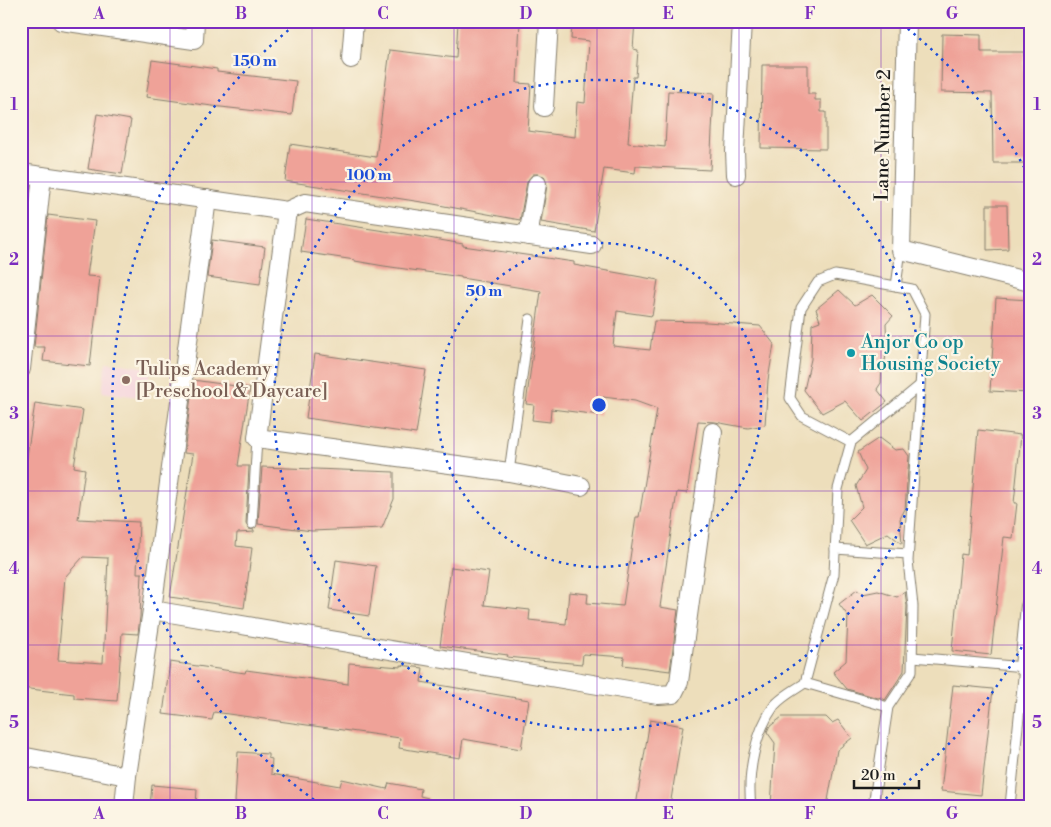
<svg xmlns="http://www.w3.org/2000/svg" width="1051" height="827" font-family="'Libre Bodoni',serif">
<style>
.built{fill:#f4cfdc}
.building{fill:#efa298;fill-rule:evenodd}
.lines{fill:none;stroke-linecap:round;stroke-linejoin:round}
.lane-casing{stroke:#847d6c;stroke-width:11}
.street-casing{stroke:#847d6c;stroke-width:20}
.lane{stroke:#fff;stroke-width:9}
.street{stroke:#fff;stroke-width:18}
.grid{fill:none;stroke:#7b2cbf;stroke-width:1;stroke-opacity:0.55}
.ring{fill:none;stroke:#1d4ed8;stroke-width:2.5;stroke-dasharray:2.5 5}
.culture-dot{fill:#0f9aa8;stroke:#fcf5e5;stroke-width:2}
.education-dot{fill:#8d6e63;stroke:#fcf5e5;stroke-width:2}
.labels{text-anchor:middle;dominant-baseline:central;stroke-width:4.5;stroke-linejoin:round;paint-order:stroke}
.street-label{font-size:19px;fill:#1c1c1c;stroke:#fcf5e5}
.culture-label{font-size:19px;fill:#0d838f;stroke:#fcf5e5;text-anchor:start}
.education-label{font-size:19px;fill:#785e54;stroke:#fcf5e5;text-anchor:start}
.centre{fill:#1d4ed8;stroke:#fcf5e5;stroke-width:2.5}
.ring-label{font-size:15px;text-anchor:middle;font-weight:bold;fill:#1d4ed8;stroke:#fcf5e5;stroke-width:4.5;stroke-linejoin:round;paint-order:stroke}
.neatline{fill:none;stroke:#7b2cbf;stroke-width:2}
.grid-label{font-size:16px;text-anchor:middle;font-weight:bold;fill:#7b2cbf}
</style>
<rect width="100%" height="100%" fill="#fcf5e5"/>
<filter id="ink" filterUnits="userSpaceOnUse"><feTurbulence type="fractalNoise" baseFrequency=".02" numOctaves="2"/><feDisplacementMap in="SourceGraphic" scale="10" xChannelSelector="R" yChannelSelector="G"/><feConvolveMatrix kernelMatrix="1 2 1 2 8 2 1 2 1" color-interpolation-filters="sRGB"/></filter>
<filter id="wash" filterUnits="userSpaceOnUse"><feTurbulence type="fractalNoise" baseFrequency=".0096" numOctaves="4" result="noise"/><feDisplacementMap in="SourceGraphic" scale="20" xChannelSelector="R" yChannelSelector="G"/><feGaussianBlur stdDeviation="1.12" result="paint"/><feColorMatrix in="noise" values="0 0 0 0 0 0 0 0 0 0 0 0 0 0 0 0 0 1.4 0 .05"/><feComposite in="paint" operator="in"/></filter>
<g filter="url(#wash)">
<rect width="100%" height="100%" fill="#eddebb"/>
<!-- built -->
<path class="built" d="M106,362L151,368L146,398L102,392Z"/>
<g id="blocks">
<!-- building -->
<g class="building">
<path d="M458,21H520L517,83L531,84L528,131L575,137L577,102L585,103L589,41L571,39L572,21H635L633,49L638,50L636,77H633L628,143L665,147L668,91L714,93L710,170L636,166L635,173L604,169L594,231L541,222L547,185L544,176L538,174H533L527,182L520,220L428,203L285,181L290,144L376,157L390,50L456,58Z"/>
<path d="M942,34L981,35V52H1024L1026,163H993L992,93L941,92Z"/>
<path d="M152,60L217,69V72L296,81L292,115L212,106L146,97Z"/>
<path d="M762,65H808V94H815V100H821V112H826V149L761,148Z"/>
<path d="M97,114L131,120L122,174L88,169Z"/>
<path d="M987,205H1007L1008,249L987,250Z"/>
<path d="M48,215L95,221L87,276L100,277L90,366L43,361L45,347H34Z"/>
<path d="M306,219L411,235L463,244V246L574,262V265L658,280L652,316L617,311L613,346L650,350L654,321L707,322L760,326L774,344L768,380L765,425L748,428L715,422L698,421L687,493L677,492L660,607L678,610L670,671L623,665L624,657L583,654L582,664L507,657L508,655L440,646L451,567L489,572L484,605L530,610L529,620L566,624L569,592L588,594L587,603L623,606L636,517H639L657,409L635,401L603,397L600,415L551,409L550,422L532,420L534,405L526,404L541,291L461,278V277L384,266L355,261V260L301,252Z"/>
<path d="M212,240L265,247L260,284L207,277Z"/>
<path d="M839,290L855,305L872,295L893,316L886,324L887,348L885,361H882L881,383L877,389L887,402L863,421L845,401L822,413L804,390L811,359L812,324L820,321L816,309Z"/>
<path d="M996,298L1030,300V393L990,391Z"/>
<path d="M315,354L426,370L416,434L306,418Z"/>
<path d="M193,380L250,388L238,466H249L246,524L249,529L254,530V532L237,533L236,546L252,548L244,608L170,597L193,454L184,453Z"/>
<path d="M35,403L83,410L74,467L85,469L78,519L139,522L137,573H142L140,617L138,634L122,633L117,701L74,698V694L21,688V496ZM83,557L108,558L103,663L58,660L65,577Z"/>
<path d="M978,430L1021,435L1014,503H1017L1013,538L1004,537L991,655L952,651L961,554L967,555Z"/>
<path d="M879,438L895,450L904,449L909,456L905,509L900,519L902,544L888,533L865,544L849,520L862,507L856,486L866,470L858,452Z"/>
<path d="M262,467L394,472V499L382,528L312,531L258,524Z"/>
<path d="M336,560L376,566L369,616L329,610Z"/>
<path d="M857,590L863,594L878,591L897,597L905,592L907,606L904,671L885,700L881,697L878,698L847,689L833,672L846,661L848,616L839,604Z"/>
<path d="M170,662L245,673L246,670L348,684L349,663L401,667V665L423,668L421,682L529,700L521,749L463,739L460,758L399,748L400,738L214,712L212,720L163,714Z"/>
<path d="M953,685L993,689L981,795L941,791Z"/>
<path d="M782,717H826L832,723L838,720L852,738L837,750L827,806H771L775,743L767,732L769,727Z"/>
<path d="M650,720L683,726L670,806H636Z"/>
<path d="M238,752L268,754V758L272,759L271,774L340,786L342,779L387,789L389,783L421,789L420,796L428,798L427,806H287L235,802Z"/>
<path d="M152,785L197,789L196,806H150Z"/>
</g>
</g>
</g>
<g filter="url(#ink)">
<use href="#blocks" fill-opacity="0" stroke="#847d6c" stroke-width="1"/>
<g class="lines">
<defs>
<g id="lane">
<path d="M896,286L901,250"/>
<path d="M851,442L919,386"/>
<path d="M509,472L530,319"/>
<path d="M252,524L257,438"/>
<path d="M835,549L908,554"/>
<path d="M913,657L1024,667L1010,806"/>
<path d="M805,683L888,707"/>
<path d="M751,806C747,774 755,732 774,706C781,697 796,689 805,683L834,574L838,489L851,442L802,416L790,398L801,308L818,282L835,275L912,289L925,314L908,561L913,606L912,671L888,707L873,806"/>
</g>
<g id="street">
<path d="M61,21L194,40L195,21"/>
<path d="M907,21L901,250L1030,282"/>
<path d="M351,59L354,21"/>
<path d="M544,107L549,21"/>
<path d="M21,173L287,211L305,203L592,245"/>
<path d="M736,175L735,151L742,21"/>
<path d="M287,211L257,438L509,472L581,486"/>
<path d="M528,236L537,184"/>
<path d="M21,369L42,176"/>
<path d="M152,610L658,695L673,694L679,682L713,432"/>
<path d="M1024,667L1030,606"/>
<path d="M21,756L127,776"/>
<path d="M124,806L127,776L152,610L207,199"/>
</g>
</defs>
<!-- lane casing -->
<use href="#lane" class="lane-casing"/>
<!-- street casing -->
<use href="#street" class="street-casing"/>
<!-- lane -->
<use href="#lane" class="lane"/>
<!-- street -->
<use href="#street" class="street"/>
</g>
</g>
<!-- grid -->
<path class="grid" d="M170,21V806M312,21V806M454,21V806M597,21V806M739,21V806M881,21V806M21,182H1030M21,336H1030M21,491H1030M21,645H1030"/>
<!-- distance rings -->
<g class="ring">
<circle cx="599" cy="405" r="162"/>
<circle cx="599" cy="405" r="325"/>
<path d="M1029 634A487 487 0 0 1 878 804M320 804A487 487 0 0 1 296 24M902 24A487 487 0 0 1 1029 176"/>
</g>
<!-- markers -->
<circle class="culture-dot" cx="851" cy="353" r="5"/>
<circle class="education-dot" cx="126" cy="380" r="5"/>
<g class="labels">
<!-- street labels -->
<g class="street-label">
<text transform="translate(883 135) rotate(-89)">Lane Number 2</text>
</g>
<!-- culture labels -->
<g class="culture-label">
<text x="861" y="342">Anjor Co op<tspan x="861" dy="22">Housing Society</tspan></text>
</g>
<!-- education labels -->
<g class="education-label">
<text x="136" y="369">Tulips Academy<tspan x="136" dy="22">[Preschool &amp; Daycare]</tspan></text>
</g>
</g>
<circle cx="599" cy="405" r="8" class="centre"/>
<g class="ring-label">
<text x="255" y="66">150 m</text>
<text x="369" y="180">100 m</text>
<text x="484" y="296">50 m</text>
</g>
<!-- margin -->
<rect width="1051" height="827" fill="none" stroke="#fcf5e5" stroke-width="55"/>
<!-- scale -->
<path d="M854 780v8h65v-8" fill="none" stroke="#1c1c1c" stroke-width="2.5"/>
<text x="861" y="780" font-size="15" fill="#1c1c1c" stroke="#fcf5e5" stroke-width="4" paint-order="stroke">20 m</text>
<rect x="28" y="28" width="996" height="772" class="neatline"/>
<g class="grid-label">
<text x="99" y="19">A</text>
<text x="241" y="19">B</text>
<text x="383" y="19">C</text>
<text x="526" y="19">D</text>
<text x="668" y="19">E</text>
<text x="810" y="19">F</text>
<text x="952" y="19">G</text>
<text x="14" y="110">1</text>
<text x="1037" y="110">1</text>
<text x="14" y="265">2</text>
<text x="1037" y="265">2</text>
<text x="14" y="419">3</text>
<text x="1037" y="419">3</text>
<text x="14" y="574">4</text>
<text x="1037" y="574">4</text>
<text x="14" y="728">5</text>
<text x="1037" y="728">5</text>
<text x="99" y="819">A</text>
<text x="241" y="819">B</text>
<text x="383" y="819">C</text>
<text x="526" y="819">D</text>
<text x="668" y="819">E</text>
<text x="810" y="819">F</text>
<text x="952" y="819">G</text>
</g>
</svg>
